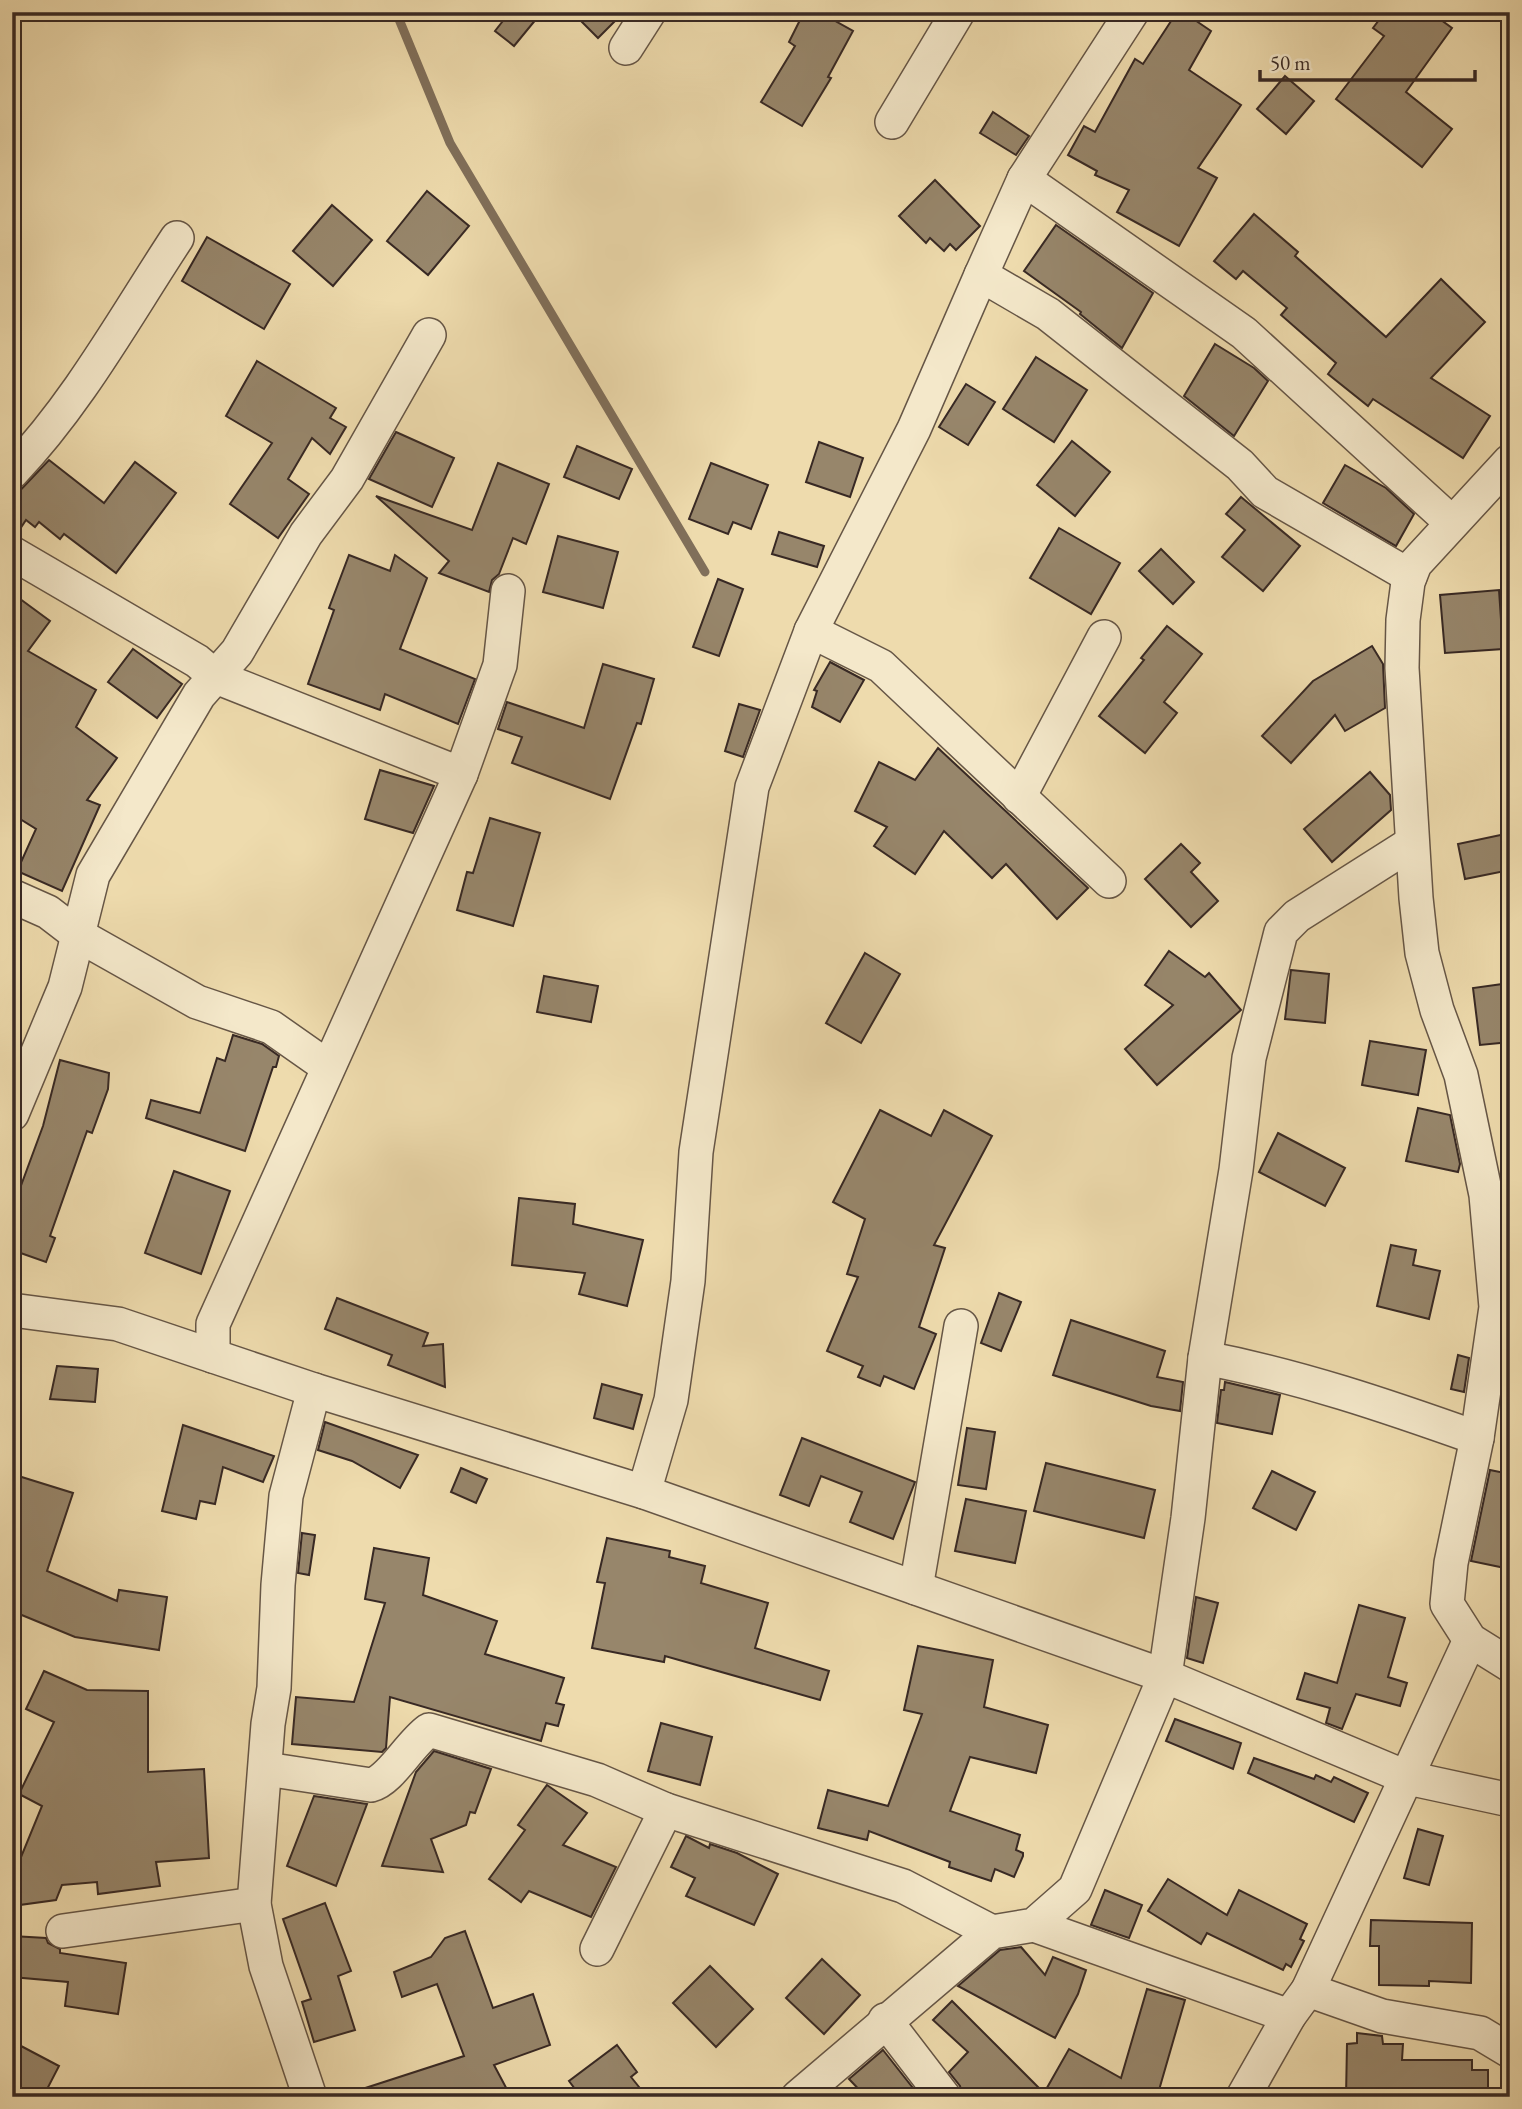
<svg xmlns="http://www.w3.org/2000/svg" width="1522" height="2109" font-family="'EB Garamond',serif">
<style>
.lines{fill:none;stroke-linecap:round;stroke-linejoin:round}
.stream{stroke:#806f5a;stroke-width:9}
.building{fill:#97866b;stroke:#382924;stroke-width:2}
.minor-casing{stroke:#665646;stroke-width:36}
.minor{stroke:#f4e8ca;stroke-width:33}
</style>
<rect width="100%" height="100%" fill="#eedbad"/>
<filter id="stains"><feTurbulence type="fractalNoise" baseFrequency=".00286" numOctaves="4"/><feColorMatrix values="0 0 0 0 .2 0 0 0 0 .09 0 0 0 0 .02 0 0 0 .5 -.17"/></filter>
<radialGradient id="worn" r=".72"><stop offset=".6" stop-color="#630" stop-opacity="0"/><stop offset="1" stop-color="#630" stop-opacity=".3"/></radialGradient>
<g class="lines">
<!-- stream -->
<path class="stream" d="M396,12L450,143L705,572"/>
</g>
<!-- building -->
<g class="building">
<path d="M510,12H542L514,46L495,31Z"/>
<path d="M572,12H624L598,38Z"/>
<path d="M804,12H819L853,31L828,77L831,78L802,126L761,102L795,46L789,42Z"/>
<path d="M1177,12H1183L1211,31L1189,70L1241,105L1198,168L1217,178L1179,246L1117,212L1129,190L1095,175L1097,171L1068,155L1084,126L1095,132L1135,59L1143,64Z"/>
<path d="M1385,12H1430L1452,28L1406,92L1452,129L1422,167L1336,99L1384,36L1373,28Z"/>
<path d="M1285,76L1314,101L1286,134L1257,109Z"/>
<path d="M993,112L1029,136L1016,155L980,133Z"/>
<path d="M935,180L980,226L956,250L950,244L944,251L930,238L926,243L899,216Z"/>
<path d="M427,191L469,226L428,275L387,241Z"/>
<path d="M332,205L372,240L333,286L293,251Z"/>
<path d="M1254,214L1298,252L1295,256L1386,337L1441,279L1485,322L1431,378L1490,416L1463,458L1373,399L1368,406L1328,374L1336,363L1281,315L1287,308L1243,271L1236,279L1214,261Z"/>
<path d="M1056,225L1153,293L1122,348L1080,314L1081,312L1024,271Z"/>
<path d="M207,237L290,284L264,329L182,281Z"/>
<path d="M1215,344L1254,368L1268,381L1234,436L1184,396Z"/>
<path d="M1036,357L1087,390L1054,442L1003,409Z"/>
<path d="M257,361L336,408L330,418L346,427L330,454L312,438L288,479L309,494L278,538L230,504L272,443L226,416Z"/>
<path d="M966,384L995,402L968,445L939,427Z"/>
<path d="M396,432L454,458L432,507L369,479Z"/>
<path d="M1072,441L1110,472L1075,516L1037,485Z"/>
<path d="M819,442L863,458L850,497L806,482Z"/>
<path d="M577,446L632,469L619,499L564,477Z"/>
<path d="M49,460L104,503L135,462L176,493L116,573L64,534L60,539L39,522L35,527L26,520L16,535L12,534V499Z"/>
<path d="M498,463L549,484L526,544L513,538L499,574L492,580L489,592L439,573L449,561L376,496L472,530Z"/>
<path d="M711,463L768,485L751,529L733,522L728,534L689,519Z"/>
<path d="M1345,465L1386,488L1414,514L1396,546L1323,503Z"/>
<path d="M1241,497L1300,546L1263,591L1222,557L1245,530L1226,514Z"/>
<path d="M1059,528L1120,563L1091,614L1030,578Z"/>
<path d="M779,532L824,546L817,567L772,554Z"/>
<path d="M558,536L618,552L603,608L543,592Z"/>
<path d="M1161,549L1194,582L1173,604L1139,571Z"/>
<path d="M349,555L390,571L395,555L427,578L400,649L475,679L458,724L385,694L380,710L308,684L334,610L329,608Z"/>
<path d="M718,579L743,589L719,656L693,647Z"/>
<path d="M1499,590L1503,649L1445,653L1440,595Z"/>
<path d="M12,593L50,621L28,651L96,690L76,727L117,758L87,800L100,805L62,891L17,871L36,829L12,814Z"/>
<path d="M1167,626L1202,654L1164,702L1177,713L1145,753L1099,716L1144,660L1141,658Z"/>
<path d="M1372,646L1383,664L1385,708L1345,731L1335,715L1291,763L1262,736L1313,681Z"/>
<path d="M133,649L182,684L157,718L108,682Z"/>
<path d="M830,662L864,680L840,722L812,707L817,691L814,690Z"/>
<path d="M603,664L654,679L641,724L637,723L610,799L512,763L522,737L498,729L507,702L584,728Z"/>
<path d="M739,704L760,710L743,757L725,751Z"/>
<path d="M938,748L1088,888L1057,919L1006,864L992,878L944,831L915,874L874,846L887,827L855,811L879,762L915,780Z"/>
<path d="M380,770L434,786L413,833L365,819Z"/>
<path d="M1370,772L1390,795L1391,810L1332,862L1304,829Z"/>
<path d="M490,818L540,833L513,926L457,910L467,872L473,873Z"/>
<path d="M1510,833V870L1465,879L1458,844Z"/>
<path d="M1181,844L1200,863L1191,872L1218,901L1191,927L1145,879Z"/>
<path d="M1169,951L1205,977L1209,973L1241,1010L1157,1085L1125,1049L1173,1005L1145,985Z"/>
<path d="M865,953L900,974L861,1043L826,1023Z"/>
<path d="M1291,970L1329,974L1325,1023L1285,1019Z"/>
<path d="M544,976L598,986L591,1022L537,1012Z"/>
<path d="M1510,983V1042L1480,1045L1473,988Z"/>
<path d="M233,1035L262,1044L279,1056L276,1067H273L245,1151L146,1118L151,1100L200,1113L217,1058L225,1061Z"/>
<path d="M1370,1041L1426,1050L1418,1095L1362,1085Z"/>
<path d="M60,1060L109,1073L108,1089L92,1133L87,1131L50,1236L55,1238L46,1262L12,1250V1210L43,1126Z"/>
<path d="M1418,1108L1450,1115L1460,1164L1458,1172L1406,1161Z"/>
<path d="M880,1110L931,1136L944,1110L992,1136L934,1245L945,1248L919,1327L936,1334L914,1389L884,1376L880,1386L858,1377L863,1366L827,1351L858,1277L847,1274L865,1219L833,1202Z"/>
<path d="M1278,1133L1345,1168L1325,1206L1259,1172Z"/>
<path d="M174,1171L230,1191L201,1274L145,1253Z"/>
<path d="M519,1198L575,1204L573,1224L643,1240L627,1306L579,1294L585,1273L512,1265Z"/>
<path d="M1391,1245L1416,1250L1413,1265L1440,1271L1429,1319L1377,1306Z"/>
<path d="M999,1293L1021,1302L1001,1351L981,1343Z"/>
<path d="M337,1298L428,1333L423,1346L443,1344L445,1387L388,1365L392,1355L325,1329Z"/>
<path d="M1071,1320L1165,1351L1157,1377L1183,1382L1180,1411L1151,1406L1053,1375Z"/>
<path d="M1458,1355L1469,1358L1464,1392L1451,1389Z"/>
<path d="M57,1366L98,1369L95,1402L50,1399Z"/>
<path d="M1225,1382L1280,1395L1272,1434L1217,1423L1221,1390H1224Z"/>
<path d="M602,1384L642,1395L633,1429L594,1418Z"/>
<path d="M325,1422L418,1455L400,1488L352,1461L318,1450Z"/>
<path d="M183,1425L274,1456L263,1482L223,1467L215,1504L200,1501L196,1519L162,1511Z"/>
<path d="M967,1428L995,1432L986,1489L958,1485Z"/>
<path d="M802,1438L915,1482L893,1539L850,1522L862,1492L821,1476L809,1506L780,1495Z"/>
<path d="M1046,1463L1155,1490L1144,1538L1034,1511Z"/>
<path d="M461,1468L487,1479L476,1503L451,1492Z"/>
<path d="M1490,1470L1510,1474V1548L1505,1568L1471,1561Z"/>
<path d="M1272,1471L1315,1492L1296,1530L1253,1508Z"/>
<path d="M12,1474L73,1493L47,1571L117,1601L119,1590L167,1597L159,1650L75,1637L12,1611Z"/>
<path d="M966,1499L1026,1511L1015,1563L955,1551Z"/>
<path d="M302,1533L315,1535L309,1575L298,1573Z"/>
<path d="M607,1538L670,1551L669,1557L705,1566L701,1583L768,1603L755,1648L829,1671L820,1700L665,1656L664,1662L592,1648L605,1583L597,1582Z"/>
<path d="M374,1548L429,1558L423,1595L497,1621L485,1654L564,1678L556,1703L564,1705L558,1726L546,1723L541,1741L390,1697L386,1748L382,1752L292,1744L296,1697L354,1702L385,1603L365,1599Z"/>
<path d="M1196,1597L1218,1603L1203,1663L1187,1658Z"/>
<path d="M1359,1605L1405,1618L1388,1677L1407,1683L1400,1706L1356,1694L1342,1729L1326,1723L1330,1708L1297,1699L1305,1673L1337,1683Z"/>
<path d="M918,1646L993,1660L984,1707L1048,1725L1036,1773L970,1757L950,1811L1020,1835L1016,1850L1023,1853V1856L1014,1877L995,1869L991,1881L949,1867L950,1862L869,1831L867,1840L818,1828L828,1790L888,1806L922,1714L904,1710Z"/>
<path d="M44,1671L87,1690L148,1691V1772L204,1769L209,1858L156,1862L160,1886L98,1894L97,1882L62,1885L56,1900L12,1906V1879L42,1806L19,1794L54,1722L26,1709Z"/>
<path d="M1175,1719L1241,1743L1233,1769L1166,1741Z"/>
<path d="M661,1723L712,1737L700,1785L648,1771Z"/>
<path d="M434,1751L491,1769L475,1813L470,1812L466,1825L431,1839L443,1872L382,1866L416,1772Z"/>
<path d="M1254,1758L1314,1779L1316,1775L1331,1782L1334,1777L1368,1793L1354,1822L1248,1773Z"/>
<path d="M547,1785L587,1813L563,1845L616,1867L591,1917L529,1891L521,1902L489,1879L525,1830L518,1825Z"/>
<path d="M314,1796L367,1804L336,1886L287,1866Z"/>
<path d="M1418,1829L1443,1836L1429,1885L1404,1878Z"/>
<path d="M686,1836L709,1848L710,1844L737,1853L778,1874L754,1925L686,1896L695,1878L671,1867Z"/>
<path d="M1168,1879L1227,1915L1239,1890L1307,1924L1300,1939L1304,1941L1291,1967L1286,1964L1283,1970L1207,1933L1201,1944L1148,1911Z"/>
<path d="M1105,1890L1142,1905L1129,1938L1091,1925Z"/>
<path d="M325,1903L351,1971L338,1976L355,2030L314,2042L302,2002L311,1999L283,1919Z"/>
<path d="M1371,1920L1472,1923L1471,1983L1429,1981V1986L1379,1985V1946H1370Z"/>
<path d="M465,1931L493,2008L533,1994L550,2045L494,2065L511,2097H354L353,2092L464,2056L437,1984L402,1997L394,1972L431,1957L445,1938Z"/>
<path d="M12,1936L46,1938L48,1943L60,1949V1953L126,1963L118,2014L65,2006L68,1982L12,1977Z"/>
<path d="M1021,1947L1045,1975L1053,1957L1086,1970L1078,1994L1055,2038L958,1986L1000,1950Z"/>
<path d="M822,1959L860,1995L824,2034L786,1998Z"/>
<path d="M710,1966L753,2009L716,2047L673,2003Z"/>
<path d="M1147,1989L1185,2000L1157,2097H963L960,2086L949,2072L968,2052L933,2020L952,2001L1044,2093L1069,2049L1121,2078Z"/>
<path d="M1357,2033L1382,2036L1383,2044H1403L1402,2060H1472V2070H1488V2097H1346L1347,2044L1357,2043Z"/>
<path d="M617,2045L637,2072L631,2077L647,2097H581L569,2081Z"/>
<path d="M21,2046L59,2066L43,2097H12V2062Z"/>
<path d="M883,2050L920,2097H866L849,2079Z"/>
</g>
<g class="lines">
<defs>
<g id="minor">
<path d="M1132,12L1024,179L981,275L1048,314L1240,465L1265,492L1410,576"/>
<path d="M626,48L649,12"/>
<path d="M892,122L958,12"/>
<path d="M1024,179L1244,333L1451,522"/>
<path d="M1510,461L1415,564L1408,582L1403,620L1402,668L1416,898L1422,953L1437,1010L1461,1075L1486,1195L1496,1307L1477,1438L1451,1563L1447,1604L1470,1640L1510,1665"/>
<path d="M12,472C78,403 125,317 177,238"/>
<path d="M12,553L197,661L216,677L461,774"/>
<path d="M811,631L881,666L1109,881"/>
<path d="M1019,797L1104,637"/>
<path d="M12,896L48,912L78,935L197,1002L271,1027L328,1067"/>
<path d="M12,1114L65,987L93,875L199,695L237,652L306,534L347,479L429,335"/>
<path d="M12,1310L118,1324L314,1390L644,1492L1165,1676L1408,1778L1510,1800"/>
<path d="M213,1356V1324L461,774L500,665L508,591"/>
<path d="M1205,1358C1299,1376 1387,1406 1477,1438"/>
<path d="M644,1492L671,1400L688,1281L696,1152L752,787L811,631L914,429L981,275"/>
<path d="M916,1588L961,1326"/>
<path d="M266,1769L371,1785C391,1780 409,1744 429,1730L597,1780L666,1810L903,1886L992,1932"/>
<path d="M1034,1925L1289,2016"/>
<path d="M63,1931L254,1904"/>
<path d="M597,1949L666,1810"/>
<path d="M1308,1990L1382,2016L1480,2033L1510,2051"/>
<path d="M885,2020L944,2097"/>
<path d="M310,2097L266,1966L254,1904L268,1724L274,1688L278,1585L286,1496L314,1390"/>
<path d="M798,2097L992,1932L1034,1925L1075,1889L1165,1676L1188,1518L1205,1358L1236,1170L1249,1058L1281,932L1297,916L1412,843"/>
<path d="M1243,2097L1289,2016L1308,1990L1470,1640"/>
</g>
</defs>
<!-- minor casing -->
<use href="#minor" class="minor-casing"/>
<!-- minor -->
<use href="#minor" class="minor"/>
</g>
<!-- margin -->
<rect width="1522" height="2109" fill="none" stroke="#eedbad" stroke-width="42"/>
<rect x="14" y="14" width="1494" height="2081" fill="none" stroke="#382924" stroke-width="3.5"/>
<rect x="21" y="21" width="1480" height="2067" fill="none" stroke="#382924" stroke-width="2"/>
<!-- scale -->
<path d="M1260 70v10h215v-10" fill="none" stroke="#382924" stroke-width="3.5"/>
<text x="1270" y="70" font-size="21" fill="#382924" stroke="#f4e8ca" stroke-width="5" paint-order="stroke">50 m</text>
<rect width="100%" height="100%" filter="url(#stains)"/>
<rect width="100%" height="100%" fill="url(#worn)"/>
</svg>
